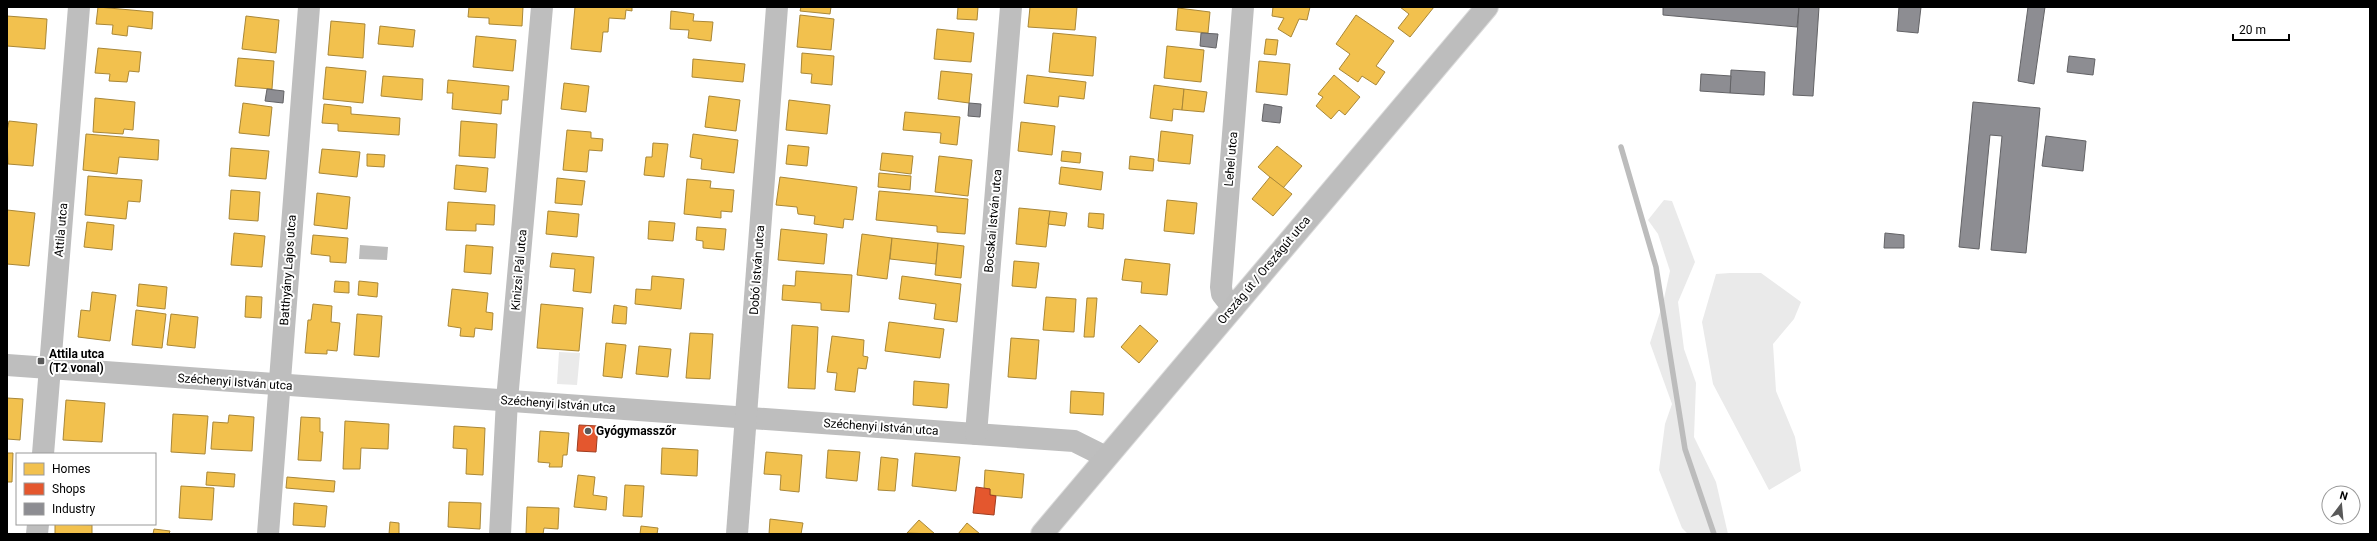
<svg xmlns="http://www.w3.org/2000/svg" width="2377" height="541" font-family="Roboto,sans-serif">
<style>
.green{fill:#eaeaea}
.water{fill:#bcbcbc}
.homes{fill:#f2c14e;stroke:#a98737}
.shops{fill:#e4572e;stroke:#a03d20}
.industry{fill:#8d8d92;stroke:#636366}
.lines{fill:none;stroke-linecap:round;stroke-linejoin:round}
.stream{stroke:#bcbcbc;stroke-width:5.5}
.major-casing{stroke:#dbdbdb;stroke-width:24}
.minor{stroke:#bebebe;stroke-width:22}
.major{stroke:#bdbdbd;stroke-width:22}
.poi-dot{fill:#595959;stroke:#fff;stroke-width:1.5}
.labels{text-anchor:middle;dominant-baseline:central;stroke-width:4;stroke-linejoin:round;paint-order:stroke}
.street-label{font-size:12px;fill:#000;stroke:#fff}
.poi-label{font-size:12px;font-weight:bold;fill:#000;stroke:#fff;text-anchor:start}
</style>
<rect width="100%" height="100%" fill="#fff"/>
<!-- green -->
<g class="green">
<path d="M1664,200L1672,201L1695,262L1678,302L1684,349L1696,383L1694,437L1716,482L1728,534H1688L1682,528L1659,470L1665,424L1672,404L1650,343L1663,303L1670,271L1658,234L1648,220Z"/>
<path d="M1730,273H1761L1801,302L1794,319L1773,344L1776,391L1795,437L1801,471L1769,490L1713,384L1702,322L1716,274Z"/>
<path d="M559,352L580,353L577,385L557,384Z"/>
</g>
<!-- water -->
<path class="water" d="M360,245L388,247L387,260L359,259Z"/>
<!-- homes -->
<g class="homes">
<path d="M98,7L153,12L152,29L128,26L127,36L112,34L113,25L96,24Z"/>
<path d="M469,7H523L522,26L489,24V18L468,17Z"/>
<path d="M575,7H632V11L626,10L625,19L609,18L608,32H603L601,52L571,49Z"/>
<path d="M801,7H831L830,14L800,11Z"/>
<path d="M958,7H978L977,20L957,19Z"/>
<path d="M1030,7H1077L1075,30L1028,27Z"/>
<path d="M1273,7H1310L1307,20L1299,19L1291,37L1278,29L1284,18L1272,16Z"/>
<path d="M1400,7H1434L1410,37L1398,28L1409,14Z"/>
<path d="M1178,8L1210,12L1208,33L1176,30Z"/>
<path d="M671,11L694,14L693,21L713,22L711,41L688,38L689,30L670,29Z"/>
<path d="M800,15L834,19L831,50L797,47Z"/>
<path d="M1356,15L1394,41L1376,66L1385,72L1376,85L1362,76L1358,82L1339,69L1350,54L1336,44Z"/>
<path d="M7,16L47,19L45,49L7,46Z"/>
<path d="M246,16L279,20L276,53L242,49Z"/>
<path d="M331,21L365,24L363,58L328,55Z"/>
<path d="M380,26L415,30L413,47L378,44Z"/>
<path d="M937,29L974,33L971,62L934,59Z"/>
<path d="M1053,33L1096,37L1093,76L1049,72Z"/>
<path d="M476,36L516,40L513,71L473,67Z"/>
<path d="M1266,39L1278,40L1276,55L1264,54Z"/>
<path d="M1167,46L1204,50L1201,82L1164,78Z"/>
<path d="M98,48L141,52L139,72L129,71L127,82L109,81L110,74L95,73Z"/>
<path d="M802,53L834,56L832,85L811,83L812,74L801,73Z"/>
<path d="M238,58L274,61L272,89L235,86Z"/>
<path d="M693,59L745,64L743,82L692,77Z"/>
<path d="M1259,61L1290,64L1287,95L1256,92Z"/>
<path d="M326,67L366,71L363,103L323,99Z"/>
<path d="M941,71L972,74L969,103L938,99Z"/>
<path d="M1027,75L1086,82L1084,99L1059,96L1058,107L1024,103Z"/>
<path d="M1334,75L1360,97L1345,115L1339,110L1331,119L1316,106L1323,97L1318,94Z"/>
<path d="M383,76L423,79L422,100L381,96Z"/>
<path d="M448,80L509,86L508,100H502L501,114L452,109L453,93H447Z"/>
<path d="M564,83L589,86L586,112L561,109Z"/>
<path d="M1154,85L1184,89L1182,110L1173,109L1172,121L1150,118Z"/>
<path d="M1184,89L1207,92L1204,112L1182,110Z"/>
<path d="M709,96L740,100L736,131L705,127Z"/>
<path d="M95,98L135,102L133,130L124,129L123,134L93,132Z"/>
<path d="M789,100L830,105L827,134L786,130Z"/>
<path d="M243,103L272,107L269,136L239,133Z"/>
<path d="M324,104L351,107V114L400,118L399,135L338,131V124L322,123Z"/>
<path d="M905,112L960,117L957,145L940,143L941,133L903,130Z"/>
<path d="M9,121L37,124L33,166L8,164L7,131Z"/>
<path d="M461,121L497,124L495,158L459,156Z"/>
<path d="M1021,122L1055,126L1052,155L1018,151Z"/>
<path d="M567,130L591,132V138L603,139L602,151L589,150L587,172L563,170Z"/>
<path d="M1161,131L1193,135L1190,164L1158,161Z"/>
<path d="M86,134L159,140L158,160L119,157L117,174L83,170Z"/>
<path d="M693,134L738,140L734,173L701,169L702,159L690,157Z"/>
<path d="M653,143L668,144L664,177L644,175L646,157H652Z"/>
<path d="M788,145L809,147L807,166L786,164Z"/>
<path d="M1277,146L1302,166L1283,188L1258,167Z"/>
<path d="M231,148L269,151L266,179L229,176Z"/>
<path d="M322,149L360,152L357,177L319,173Z"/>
<path d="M1062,151L1081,153L1080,163L1061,161Z"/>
<path d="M882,153L913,156L911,174L880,170Z"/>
<path d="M367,154L385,155L384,167L367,166Z"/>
<path d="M939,156L972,160L968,196L935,192Z"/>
<path d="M1130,156L1154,159L1153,171L1129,169Z"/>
<path d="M456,165L488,168L486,192L454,189Z"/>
<path d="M1061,167L1103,172L1101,190L1059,184Z"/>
<path d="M879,173L911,176L910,190L878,187Z"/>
<path d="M88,176L142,180L140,202L128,201L126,219L85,215Z"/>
<path d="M780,177L857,187L853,220L844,219L843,228L814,224L815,216L798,214L797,207L776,205Z"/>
<path d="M1270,177L1292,194L1273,216L1252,199Z"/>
<path d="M557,178L585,181L582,205L555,203Z"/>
<path d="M687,179L711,181L710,188L734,190L732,212L721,211V218L684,214Z"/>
<path d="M231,190L260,192L258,221L229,219Z"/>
<path d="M879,191L968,199L965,234L937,232V226L876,220Z"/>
<path d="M317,193L350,197L347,229L314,225Z"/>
<path d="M1167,200L1197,203L1194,234L1164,231Z"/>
<path d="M448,202L495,205L494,225L476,224V231L446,230Z"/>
<path d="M1019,208L1050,211L1046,247L1016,244Z"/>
<path d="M7,210L35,213L29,266L7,264Z"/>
<path d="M548,211L579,214L577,237L546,234Z"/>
<path d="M1050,211L1067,213L1065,226L1048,224Z"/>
<path d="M1089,213L1104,214L1103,229L1088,227Z"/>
<path d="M649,221L675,223L673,241L648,239Z"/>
<path d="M87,222L114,225L112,250L84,247Z"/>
<path d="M697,227L726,229L724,250L703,248V241L696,240Z"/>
<path d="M781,229L827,234L824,264L778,260Z"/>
<path d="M234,233L265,236L262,267L231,265Z"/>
<path d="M862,234L892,238L887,279L857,275Z"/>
<path d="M313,235L348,238L346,263L330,262V256L311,254Z"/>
<path d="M892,238L938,243L936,264L890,259Z"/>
<path d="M938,243L964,246L961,278L935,275Z"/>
<path d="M466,245L493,247L491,274L464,272Z"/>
<path d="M552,253L594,257L591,293L573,291L575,269L550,267Z"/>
<path d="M1125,259L1170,264L1167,295L1141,293L1142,282L1122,280Z"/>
<path d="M1014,261L1039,263L1036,288L1012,286Z"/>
<path d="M796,271L852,275L849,312L821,310V303L782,300L783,285L795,286Z"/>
<path d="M652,276L684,279L681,309L635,304L636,289L651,290Z"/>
<path d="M902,276L961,284L957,322L934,319L936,304L899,299Z"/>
<path d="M335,281L349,282V293L334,292Z"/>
<path d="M359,281L378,283L377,297L358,295Z"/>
<path d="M139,284L167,287L165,309L137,306Z"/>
<path d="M452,289L488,293L486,312L493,313L492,330L475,328L474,337L460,336L461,328L448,326Z"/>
<path d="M92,292L116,295L110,341L78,337L81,310L90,311Z"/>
<path d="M246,296L262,297L261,318L245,317Z"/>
<path d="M1046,297L1076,299L1074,332L1043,330Z"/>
<path d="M1087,298H1097L1094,337H1084Z"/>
<path d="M313,304L332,306L331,322L340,323L337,351L327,350V354L305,353L308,320H311Z"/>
<path d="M541,304L583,308L579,351L537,348Z"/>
<path d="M614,305L627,307L626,324L612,323Z"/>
<path d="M136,310L166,314L162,348L132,345Z"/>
<path d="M171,314L198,317L195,348L167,345Z"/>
<path d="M357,314L382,316L379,357L354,355Z"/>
<path d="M889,322L944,329L940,358L885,351Z"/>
<path d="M792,325L818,327L815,389L788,388Z"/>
<path d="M1140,325L1158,341L1139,363L1121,347Z"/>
<path d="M690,333L713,334L710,379L686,378Z"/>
<path d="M832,336L864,340L863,356L868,357L866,369L858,368L855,392L835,390L837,373L827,372Z"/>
<path d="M1011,338L1039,340L1036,379L1008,377Z"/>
<path d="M606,343L626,345L622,378L603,376Z"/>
<path d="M639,346L671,349L668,377L636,374Z"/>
<path d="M914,381L949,384L947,408L913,405Z"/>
<path d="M1071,391L1104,393L1103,415L1070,413Z"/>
<path d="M7,398L23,399L20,440L7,439Z"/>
<path d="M66,400L105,403L102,442L63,440Z"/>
<path d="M173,414L208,416L205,454L171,452Z"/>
<path d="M229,415L254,417L252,451L211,449L213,422L228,423Z"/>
<path d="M301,417L320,418V432H323L321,461L298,460Z"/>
<path d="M345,421L389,424L388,449L361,448L360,469H343Z"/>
<path d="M454,426L485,428L483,475L466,474L467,449L453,448Z"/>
<path d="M540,431L569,433L567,455H563L562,467H549L550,463L538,462Z"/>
<path d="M662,448L698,450L697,476L661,474Z"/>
<path d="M828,450L860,452L857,481L826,478Z"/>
<path d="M766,452L802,455L799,492L780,490L781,475L764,474Z"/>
<path d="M7,453H13L12,482H7Z"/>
<path d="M915,453L960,457L956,491L912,486Z"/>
<path d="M881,457L898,459L895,491L878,490Z"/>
<path d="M985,470L1024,474L1022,498L990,495V489L984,488Z"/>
<path d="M207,472L235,474L234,487L206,485Z"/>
<path d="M578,475L595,477L593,495L607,497L606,510L574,507Z"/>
<path d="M287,477L335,481L334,492L286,488Z"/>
<path d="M625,485L644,486L642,517L623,516Z"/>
<path d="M181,486L214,488L212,520L179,518Z"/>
<path d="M449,502L481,503L480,529L448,527Z"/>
<path d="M294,503L327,506L325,527L293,525Z"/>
<path d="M527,507L559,508L558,529L544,528L543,534H526Z"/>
<path d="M770,519L803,523L801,534H769Z"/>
<path d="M919,520L935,534L907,533Z"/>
<path d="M390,522L399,523V534H389Z"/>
<path d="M967,523L980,534H958Z"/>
<path d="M55,524L92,525V534H55Z"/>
<path d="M641,526L658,528L657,534H640Z"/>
<path d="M154,529L170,531L169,534H153Z"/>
</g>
<!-- shops -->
<g class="shops">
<path d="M579,425L598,426L596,452L577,451Z"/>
<path d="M976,487L990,489V495L996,496L994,515L973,513Z"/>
</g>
<!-- industry -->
<g class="industry">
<path d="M1663,7H1799L1797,27L1663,15Z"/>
<path d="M1799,7H1819L1813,96L1793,95Z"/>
<path d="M1899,7H1921L1918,33L1897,31Z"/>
<path d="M2028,7H2045L2034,84L2018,81Z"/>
<path d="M1201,33L1218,34L1216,48L1200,46Z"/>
<path d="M2069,56L2095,59L2093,75L2067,72Z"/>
<path d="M1731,70L1765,72L1764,95L1730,93Z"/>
<path d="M1701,74L1731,76L1730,93L1700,91Z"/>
<path d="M267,89L284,91L283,103L265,101Z"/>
<path d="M1973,102L2040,108L2026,253L1991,250L2002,136L1990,135L1979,249L1959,247Z"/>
<path d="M969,103L981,104L980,117L968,116Z"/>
<path d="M1264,104L1282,107L1280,123L1262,121Z"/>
<path d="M2046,136L2086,141L2083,171L2042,166Z"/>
<path d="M1885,233L1904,235V248H1884Z"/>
</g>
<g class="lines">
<!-- stream -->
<path class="stream" d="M1621,147L1656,267L1685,449L1714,534"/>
<defs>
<path id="major" d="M1042,534L1487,7"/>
</defs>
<!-- major casing -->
<use href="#major" class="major-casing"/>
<!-- minor -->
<g class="minor">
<path d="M1233,308L1222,294L1221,287L1243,7"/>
<path d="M7,365L1074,441L1106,457"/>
<path d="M976,434L1011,7"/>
<path d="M43,454L79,7"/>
<path d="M37,534L38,524"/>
<path d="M268,534L309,7"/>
<path d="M500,534L507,400L542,7"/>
<path d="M737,534L777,7"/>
</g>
<!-- major -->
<use href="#major" class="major"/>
</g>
<!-- markers -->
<g class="poi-dot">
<rect x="37" y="357" width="8" height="8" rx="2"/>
<circle cx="588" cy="431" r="4"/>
</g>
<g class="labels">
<!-- street labels -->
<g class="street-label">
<text transform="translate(1231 159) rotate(-85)">Lehel utca</text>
<text transform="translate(993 221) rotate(-85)">Bocskai István utca</text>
<text transform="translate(61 230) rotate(-85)">Attila utca</text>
<text transform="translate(288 270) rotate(-86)">Batthyány Lajos utca</text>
<text transform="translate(519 270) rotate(-85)">Kinizsi Pál utca</text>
<text transform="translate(757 270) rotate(-86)">Dobó István utca</text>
<text transform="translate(1264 270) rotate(-50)">Ország út / Országút utca</text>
<text transform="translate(235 382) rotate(4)">Széchenyi István utca</text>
<text transform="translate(558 404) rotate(4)">Széchenyi István utca</text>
<text transform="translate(881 427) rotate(4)">Széchenyi István utca</text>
</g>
<!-- poi labels -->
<g class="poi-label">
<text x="49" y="354">Attila utca<tspan x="49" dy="14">(T2 vonal)</tspan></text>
<text x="596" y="431">Gyógymasszőr</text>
</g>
</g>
<!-- border -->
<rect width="2377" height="541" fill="none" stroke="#000000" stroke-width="16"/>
<!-- legend -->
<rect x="16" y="453" width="140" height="72" fill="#ffffff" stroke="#999999"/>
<rect x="24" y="463" width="20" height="12" fill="#f2c14e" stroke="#999999"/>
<text x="52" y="473" font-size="12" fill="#000000">Homes</text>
<rect x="24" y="483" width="20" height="12" fill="#e4572e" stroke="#999999"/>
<text x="52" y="493" font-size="12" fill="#000000">Shops</text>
<rect x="24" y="503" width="20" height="12" fill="#8d8d92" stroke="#999999"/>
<text x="52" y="513" font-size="12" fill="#000000">Industry</text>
<!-- north arrow -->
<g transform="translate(2341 505) rotate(16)"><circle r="19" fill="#ffffff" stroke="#999999"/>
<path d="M0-3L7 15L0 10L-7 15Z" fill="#595959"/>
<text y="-6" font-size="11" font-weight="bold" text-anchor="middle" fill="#000000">N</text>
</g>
<!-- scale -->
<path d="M2233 34v6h56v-6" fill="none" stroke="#000000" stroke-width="2"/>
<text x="2239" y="34" font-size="12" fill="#000000" stroke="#ffffff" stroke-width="3" paint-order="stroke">20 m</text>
</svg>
